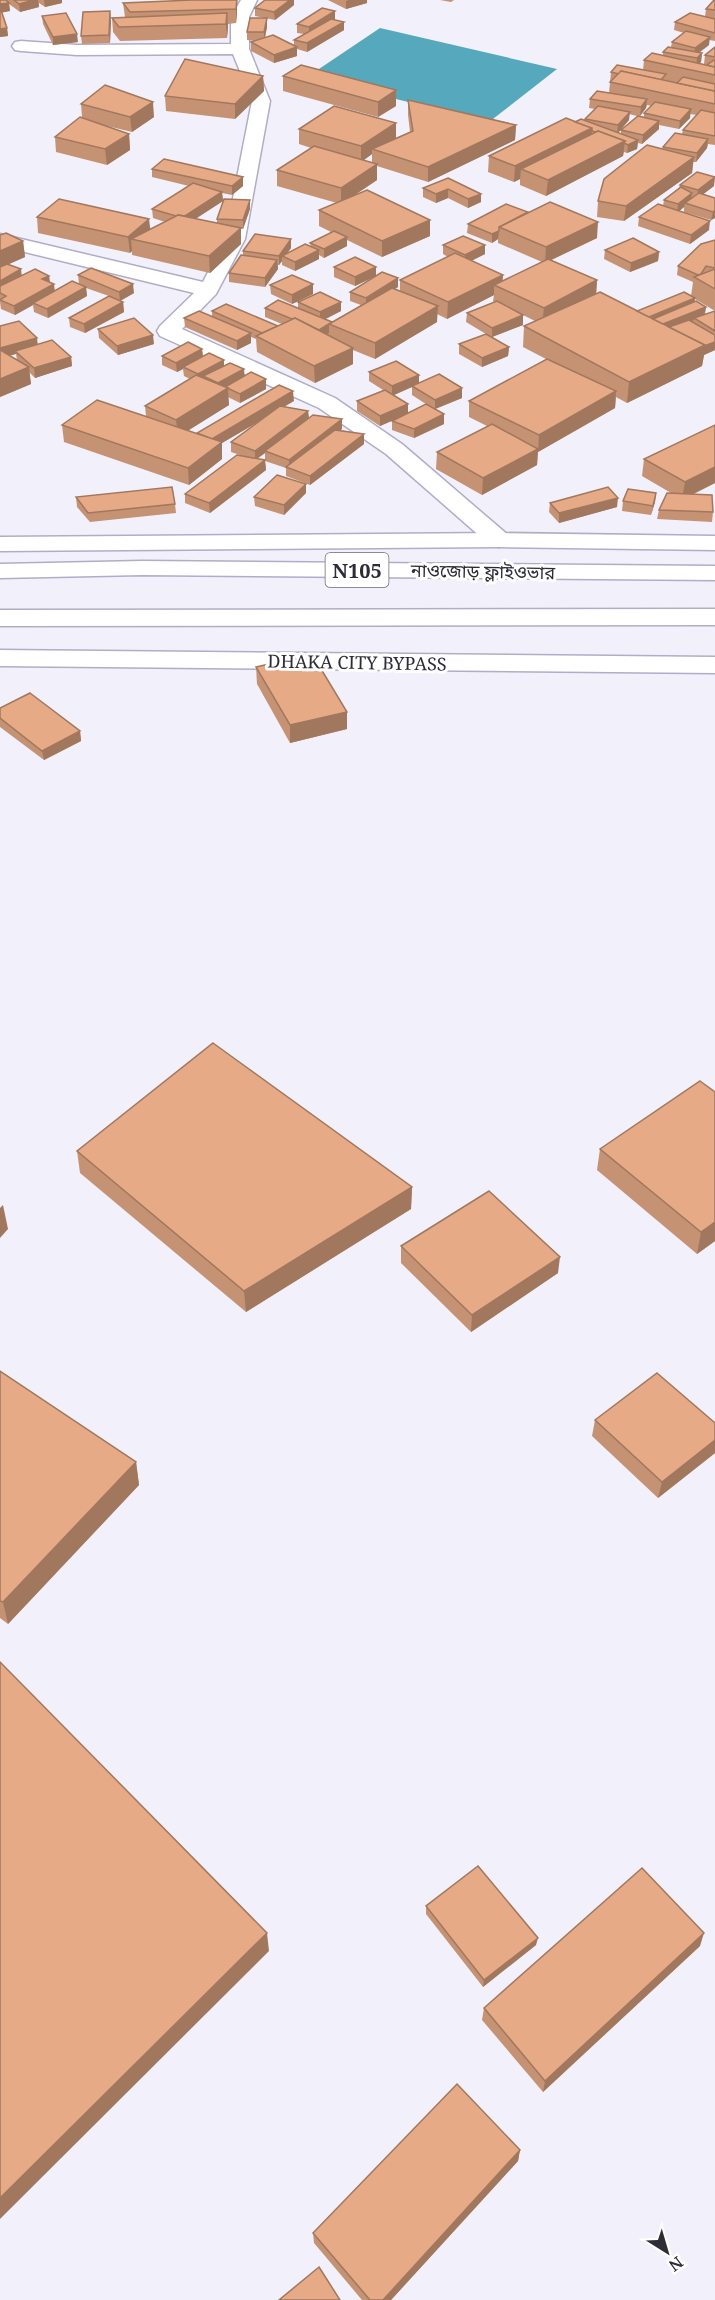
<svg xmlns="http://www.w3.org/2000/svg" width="715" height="2300" font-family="'Noto Serif','Noto Sans Bengali',serif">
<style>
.water{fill:#56a9bc}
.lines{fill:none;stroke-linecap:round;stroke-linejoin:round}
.minor-casing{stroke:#b0adc6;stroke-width:3}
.highway-casing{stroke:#b0adc6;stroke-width:3}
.minor{fill:#fff;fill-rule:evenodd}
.highway{fill:#fff;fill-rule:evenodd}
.wall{fill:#c69274;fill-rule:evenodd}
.shaded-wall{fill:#a1775e}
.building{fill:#e6aa87;stroke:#a1775e;stroke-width:1.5}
.labels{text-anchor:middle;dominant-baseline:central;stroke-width:6;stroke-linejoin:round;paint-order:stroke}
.far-street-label{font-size:18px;fill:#2e2c36;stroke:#fff}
.shield{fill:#fff;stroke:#6d6b72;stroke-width:1.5}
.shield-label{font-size:20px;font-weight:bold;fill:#2e2c36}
</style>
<rect width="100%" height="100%" fill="#f2f1fb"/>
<!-- water -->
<path class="water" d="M380,28L557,69L489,122L307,77Z"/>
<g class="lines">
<defs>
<path id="minor" d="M241,0H257L249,17V49L270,101L245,239L216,294L182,329L335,398L402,444L508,535L511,540L508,545L499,547L490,545L386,454L319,408L160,336L157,331L160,326L194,293L0,246V234L203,282L225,239L252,101L233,54L77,55L21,51L15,50L12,46L15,42L21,41L77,45L231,44V17Z"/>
<g id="highway">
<path d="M499,533L715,536V550L499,547L0,551V537Z"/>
<path d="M142,561L715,566V580L142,575L0,578V564Z"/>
<path d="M715,609V625L0,626V610Z"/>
<path d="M0,650L715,657V673L0,666Z"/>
</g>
</defs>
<!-- minor casing -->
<use href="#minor" class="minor-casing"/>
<!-- highway casing -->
<use href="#highway" class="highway-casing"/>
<!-- minor -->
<use href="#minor" class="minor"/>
<!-- highway -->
<use href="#highway" class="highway"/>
</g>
<!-- wall -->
<g class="wall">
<path d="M0,0H62V3L45,7L39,3V7L20,12L9,4L10,11L2,12L7,28L8,36L0,37Z"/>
<path d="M237,0V13L236,23L228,24L227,38L120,41L113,32L112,18L125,17L123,3Z"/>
<path d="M328,0H367V3L346,9Z"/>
<path d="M440,0H454L451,2Z"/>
<path d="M715,0V19L709,18L715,19V41L709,40V45L699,53H702L701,62L699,63L707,65L708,64H704L705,55L715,47V145L708,144L707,148L696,162H693L692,173L624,221L597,217L598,201L663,149V147L682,134L683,130L697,115L690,114V118L679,129L659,125V129L642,144L638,143L637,149L627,153L624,152L623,156L546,196L520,185V179L514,182L488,172L489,156L575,122L585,121V119L595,109L589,108L590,99L609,93L611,72L643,70L644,60L663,56V52L671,47L672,42L684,33L674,30L675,22L705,17L706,9ZM647,105L652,106L644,113V117L640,116L646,108ZM629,114L637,116L621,130V134L618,133L629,120Z"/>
<path d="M294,5L275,20L255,16V8Z"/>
<path d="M335,11V19L334,20L344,22V30L307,52L297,49V56L274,63L251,51V42L256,41L247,40V32L267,18V27L265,38L294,46V40L304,34L297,33V24Z"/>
<path d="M42,16L78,42L53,45L43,24Z"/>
<path d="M111,19L110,43L82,44L81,36Z"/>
<path d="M263,76L264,91L235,119L166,111L165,96Z"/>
<path d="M283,76L396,106L378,117L283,91Z"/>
<path d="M408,100L516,125L515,140L428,182L377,166V180L352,197L430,220V236L382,257L347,240V246L324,258L319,255V259L295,271L282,265V261L279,265H278V269L265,287L229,282V273L243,256V251L291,248L287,254L311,247L310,243L331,232L319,226V210L337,203L277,186V170L311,148L299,144V129L396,138L410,132L408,115ZM372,154V163L364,160Z"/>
<path d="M81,104L154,117L132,132L103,125L129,134L130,150L107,165L56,152L55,137L82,117Z"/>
<path d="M152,169L243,177V186L232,195L222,193L223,201L195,219L217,223V219L250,209L243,229H241V244L210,273L132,255V251L130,253L38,233L37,217L150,229L165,222L153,218L152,209L189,186L152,177Z"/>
<path d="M448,178L481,202L468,208L448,198L436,203L423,197V188Z"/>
<path d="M680,185L714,186L703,194L715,198V218L711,220L684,212V207L679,211L709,230L690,244L638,226L639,217L663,206L664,200L679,188Z"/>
<path d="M506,204L597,238L551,260L597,280L596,294L638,311L691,296L693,282L677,275L678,266L715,240V350L704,355L702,366L627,403L616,397L615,408L538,452L537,465L482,495L436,469L437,452L487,426L469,417V401L546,359L523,347L524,326L535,321L523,315V325L492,337L509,347L508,356L482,367L459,354V344L486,334L466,322L467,313L494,302L493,301L494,295L447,319L437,314V322L375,359L353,350V364L315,383L257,352L256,339L251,337V343L237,350L185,327L184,318L212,317V311L278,326L282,324L265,317V308H298V302H341V311L324,319L332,322L361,305L350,301V292L398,287L395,289L400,291V280L448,257L443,254V245H485V254L471,261L503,275L502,281L542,262L498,243V239L492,243L467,233L468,224ZM695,299L715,311L705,315L706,307L694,302Z"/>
<path d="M0,235L23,241L25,257L9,264L22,276H49L50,282L54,284V291L79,284L78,275L134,293L120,301L123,302L124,312L85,333L70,327L69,318L109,296L86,288L87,296L48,318L34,312L33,305L15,315L1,309L0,302Z"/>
<path d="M605,250L659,252L658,261L630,272L604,259Z"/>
<path d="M334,267L376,276L355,286L334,277Z"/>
<path d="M313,284V294L292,304L271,294L270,285Z"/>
<path d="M0,326L38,344L71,357L72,366L35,378L29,372L31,384L0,397ZM16,354L17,360L9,355Z"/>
<path d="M98,329L154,344L118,355L99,338Z"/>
<path d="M202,349L203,357L224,365L245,376L266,379V389L240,403L228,397L229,405L188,430L197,434L294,401L283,407L308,411L309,418L342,429L340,430L364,434V444L310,485L286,476V468L265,461L266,470L210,513L185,503V494L246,457L231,452V442L263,419L222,443V459L189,485L64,442L62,425L146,416L145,406L190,379L184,376L183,369L177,372L162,365V356ZM265,453V460L257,459Z"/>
<path d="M369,372L419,375V383L462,398L435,409L444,424L414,438L392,430V421L400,417L380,426L357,411V401L383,390L369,381ZM412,387V395L432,408L408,413V404L393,395Z"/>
<path d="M715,425V483L694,494L713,512L712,522L657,519L659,510L671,493L642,476L644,459Z"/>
<path d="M306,493L284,515L255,506L254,497Z"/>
<path d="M656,493L655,502L651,515L622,511L623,501Z"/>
<path d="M76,497L175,504L176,513L90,522L77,507Z"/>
<path d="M550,503L617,507L559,523L549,512Z"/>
<path d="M256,667L347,712V729L290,743L257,684Z"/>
<path d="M0,708L80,731L81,741L44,760L0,727Z"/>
<path d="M715,1092V1241L697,1254L597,1170L600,1149Z"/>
<path d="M77,1151L412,1187L411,1209L246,1312L80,1173Z"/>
<path d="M401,1246L558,1273L471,1332L401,1263Z"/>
<path d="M0,1371L136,1462L139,1485L8,1624L0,1618Z"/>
<path d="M595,1420L715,1423V1453L658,1498L592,1436Z"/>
<path d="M426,1906L536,1945L483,1987L426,1914Z"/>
<path d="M700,1946L543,2092L482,2020L484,2008Z"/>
<path d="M520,2150L518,2161L391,2300H362L314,2243L313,2233Z"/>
</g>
<!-- shaded-wall -->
<g class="shaded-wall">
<path d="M34,0H38L39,7L20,12L19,4Z"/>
<path d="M44,0H62V3L45,7Z"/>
<path d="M237,0V13L236,23V9Z"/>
<path d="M290,0H294V5L275,20L274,12Z"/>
<path d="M349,0H367V3L346,9V1Z"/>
<path d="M9,3L10,11L0,13V4Z"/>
<path d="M110,11L111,19L110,43L109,35Z"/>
<path d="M335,11V19L309,36V27Z"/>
<path d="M227,13L228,27L227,38L226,24Z"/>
<path d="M267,18V27L264,41V32Z"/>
<path d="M344,22V30L307,52V43Z"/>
<path d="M7,28L8,36L0,37V29Z"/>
<path d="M77,34L78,42L53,45V37Z"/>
<path d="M710,37L709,45L694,56L695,48Z"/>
<path d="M297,47V56L274,63V55Z"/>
<path d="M702,53L701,62L696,67L697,58Z"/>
<path d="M263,76L264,91L235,119V104Z"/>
<path d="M396,90V106L378,117V102Z"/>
<path d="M647,99L646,108L640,116L641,107Z"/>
<path d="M153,102L154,117L132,132L130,117Z"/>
<path d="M691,109L690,118L679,129L680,121Z"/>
<path d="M630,112L629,120L617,134L618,125Z"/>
<path d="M659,121V129L642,144L643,135Z"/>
<path d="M396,123V139L372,149V154L361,162V146Z"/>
<path d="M516,125L515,140L428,182V167Z"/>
<path d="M592,128L591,144L521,169L520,179L514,182L515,166Z"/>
<path d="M129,134L130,150L107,165L105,149Z"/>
<path d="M708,139L707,148L696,162L697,153Z"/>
<path d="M638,140L637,149L627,153L628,145Z"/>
<path d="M625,141L623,156L546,196L548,180Z"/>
<path d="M694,157L692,173L624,221L626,206Z"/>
<path d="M377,164V180L341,204V188Z"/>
<path d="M243,177V186L232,195V186Z"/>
<path d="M715,177L714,186L697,199L698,190Z"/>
<path d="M448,189V198L436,203V194Z"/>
<path d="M222,192L223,201L183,227L182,218Z"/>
<path d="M692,193L691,201L685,203L684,207L677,213L678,204Z"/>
<path d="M481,194V202L468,208V199Z"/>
<path d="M250,200V209L243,229V220Z"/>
<path d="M715,210V218L711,220L713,212Z"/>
<path d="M149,219L151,235L131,239L132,251L130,253L128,237Z"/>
<path d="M430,220V236L382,257V241Z"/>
<path d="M710,221L709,230L690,244L691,235Z"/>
<path d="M598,222L597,238L545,263L546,247Z"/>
<path d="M241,228V244L210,273L209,256Z"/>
<path d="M499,231L498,239L492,243V234Z"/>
<path d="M347,237V246L324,258V249Z"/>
<path d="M291,239V248L284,257L282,256V261L279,265V256Z"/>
<path d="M23,241L25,257L0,268V251Z"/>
<path d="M485,245V254L465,264V255Z"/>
<path d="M319,250V259L295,271V262Z"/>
<path d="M659,252L658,261L630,272L631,263Z"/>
<path d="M277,260L278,269L265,287V278Z"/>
<path d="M376,267V276L355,286V277Z"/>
<path d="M21,269L22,278L0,290V281Z"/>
<path d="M503,275L502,289L494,285V295L447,319L448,302Z"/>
<path d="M49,276L50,285L42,279Z"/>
<path d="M398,278V287L366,307V298Z"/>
<path d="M597,280L596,296L542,324L544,308Z"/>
<path d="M54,284L55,293L33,303V305L15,315L14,306Z"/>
<path d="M133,284L134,293L120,301L119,292Z"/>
<path d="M313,284V294L292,304V295Z"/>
<path d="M86,287L87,296L48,318L47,309Z"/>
<path d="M695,298L694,307L658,322L641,321Z"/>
<path d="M123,302L124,312L85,333L84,324Z"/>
<path d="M341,302V311L320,322V312Z"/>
<path d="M438,306L437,322L375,359V343Z"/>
<path d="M706,307L704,316L694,318V320L670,330L662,324Z"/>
<path d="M523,315V325L492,337V328Z"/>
<path d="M329,324V333L318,339V330Z"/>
<path d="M251,333V343L237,350V341Z"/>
<path d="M153,335L154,344L118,355L117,346Z"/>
<path d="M37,338L38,347L15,351L16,354L2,358L0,348Z"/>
<path d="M715,342V350L704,355L702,366L627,403L629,382L700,348Z"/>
<path d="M509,347L508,356L482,367V358Z"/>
<path d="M353,348V364L315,383L314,366Z"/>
<path d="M202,349L203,358L183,367V369L177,372L176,363Z"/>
<path d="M71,357L72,366L35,378L34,368Z"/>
<path d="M224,360V369L203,376L204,380L198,383V374Z"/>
<path d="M29,367L31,384L0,397V379Z"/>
<path d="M244,369L245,379L219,393L218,383Z"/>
<path d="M419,375V384L412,386V387L392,396V386Z"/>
<path d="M266,379V389L240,403V394Z"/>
<path d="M228,388L229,405L178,437L176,420Z"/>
<path d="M462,388V398L435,409V400Z"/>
<path d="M293,391L294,401L222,443V459L189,485L188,468L211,439Z"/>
<path d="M616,391L615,408L538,452L539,435Z"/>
<path d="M408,404V414L380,426V416Z"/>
<path d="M308,411L309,420L265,451V453L255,460V451Z"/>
<path d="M444,414V424L414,438V429Z"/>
<path d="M342,419V429L291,469L289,468V460Z"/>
<path d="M364,434V444L310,485V476Z"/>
<path d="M538,449L537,465L482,495L483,478Z"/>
<path d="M265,460L266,470L210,513L209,503Z"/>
<path d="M715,467V483L682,499L685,482Z"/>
<path d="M306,484V493L284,515V505Z"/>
<path d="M656,493L655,502L651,515L653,506Z"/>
<path d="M618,498L617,507L559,523V513Z"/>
<path d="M347,712V729L290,743V725Z"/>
<path d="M80,731L81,741L44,760L42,751Z"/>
<path d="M412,1187L411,1209L246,1312L244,1291Z"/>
<path d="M3,1205L8,1229L0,1238V1208Z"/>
<path d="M715,1222V1241L697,1254L701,1232Z"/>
<path d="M560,1257L558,1273L471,1332L472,1315Z"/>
<path d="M715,1440V1453L658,1498L662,1482Z"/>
<path d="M136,1462L139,1485L8,1624L3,1602Z"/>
<path d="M267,1933L269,1951L0,2219V2198Z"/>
<path d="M704,1933L700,1946L543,2092L545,2081Z"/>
<path d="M538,1938L536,1945L483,1987L484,1980Z"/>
<path d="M520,2150L518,2161L391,2300H383Z"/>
</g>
<!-- building -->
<g class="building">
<path d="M0,0H6L9,3L0,4Z"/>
<path d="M14,0H34L19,4Z"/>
<path d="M192,0H237L236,9L130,12L123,3Z"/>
<path d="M265,0H290L274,12L255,8Z"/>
<path d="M714,0H715V10L706,9Z"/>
<path d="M322,8L335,11L309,27L297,24Z"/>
<path d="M0,10H1L7,28L0,29Z"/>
<path d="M110,11L109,35L81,36L83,12Z"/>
<path d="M66,13L77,34L53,37L42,16Z"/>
<path d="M227,13L226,24L119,27L112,18Z"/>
<path d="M690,13L715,19V33L675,22Z"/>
<path d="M250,18H267L264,32H247Z"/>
<path d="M331,19L344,22L307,43L294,40Z"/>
<path d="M686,31L710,37L695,48L672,42Z"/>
<path d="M273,35L297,47L274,55L251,42Z"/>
<path d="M668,47L702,53L697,58L663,52Z"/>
<path d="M715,47V57L705,55Z"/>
<path d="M652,53L715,67V75L644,60Z"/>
<path d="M185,59L263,76L235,104L165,96Z"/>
<path d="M714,60H715V67L707,65Z"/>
<path d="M301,65L396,90L378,102L283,76Z"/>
<path d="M617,65L666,74L661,80L621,71L619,74L611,72Z"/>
<path d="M621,71L715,91V104L610,82Z"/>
<path d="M683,77L715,84V91L677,83Z"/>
<path d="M105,85L153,102L130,117L81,104Z"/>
<path d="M597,91L647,99L641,107L590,99Z"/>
<path d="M408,100L516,125L428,167L372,149L413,131Z"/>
<path d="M655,102L691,109L680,121L644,113Z"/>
<path d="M334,106L396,123L361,146L299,129Z"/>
<path d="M598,106L630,112L618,125L585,119Z"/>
<path d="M701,110L715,113V136L683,130Z"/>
<path d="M638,116L659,121L643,135L621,130Z"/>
<path d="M80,117L129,134L105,149L55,137Z"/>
<path d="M566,118L592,128L515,166L489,156Z"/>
<path d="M581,119L638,140L628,145L624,143L625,141L598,131L595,132L592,131V128L575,122Z"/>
<path d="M598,131L625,141L548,180L521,169Z"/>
<path d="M675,133L708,139L697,153L663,147Z"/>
<path d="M647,145L694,157L626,206L598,201L604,179Z"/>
<path d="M314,146L377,164L341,188L277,170Z"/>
<path d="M164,159L243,177L232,186L152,169Z"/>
<path d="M697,172L715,177L698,190L680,185Z"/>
<path d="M448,178L481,194L468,199L448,189L436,194L423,188Z"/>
<path d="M193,183L222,192L185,216L178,215L176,216L152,209Z"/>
<path d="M681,187L692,193L678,204L664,200Z"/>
<path d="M367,190L430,220L382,241L319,210Z"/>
<path d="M699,193L715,198V210L713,212L685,203Z"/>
<path d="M59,199L149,219L128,237L37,217Z"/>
<path d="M224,199L250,200L243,220L217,219Z"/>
<path d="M550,202L598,222L546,247L499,227Z"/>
<path d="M506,204L528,212L499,227V231L492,234L468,224Z"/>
<path d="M658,204L710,221L691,235L639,217Z"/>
<path d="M178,215L241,228L209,256L131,239Z"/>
<path d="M334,231L347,237L324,249L310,243Z"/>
<path d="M6,233L23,241L0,251V235Z"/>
<path d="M255,234L291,239L279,256L243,251Z"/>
<path d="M463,236L485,245L465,255L443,245Z"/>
<path d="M633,238L659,252L631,263L605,250Z"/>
<path d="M715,240V268L706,266L701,274L698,275L678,266L701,244Z"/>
<path d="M305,244L319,250L295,262L282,256Z"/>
<path d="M455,253L503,275L448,302L400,280Z"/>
<path d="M241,255L277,260L265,278L229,273Z"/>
<path d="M355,257L376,267L355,277L334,267Z"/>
<path d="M548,259L597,280L544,308L494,285Z"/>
<path d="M7,264L21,269L0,281V267Z"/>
<path d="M91,268L133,284L119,292L78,275Z"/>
<path d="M35,269L49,276L42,279L54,284L14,306L0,300L6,296L0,293V286Z"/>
<path d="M715,269V289L694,277Z"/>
<path d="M382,272L398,278L366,298L350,292Z"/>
<path d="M292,275L313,284L292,295L270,285Z"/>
<path d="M72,281L86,287L47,309L33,303Z"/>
<path d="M392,288L438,306L375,343L329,324Z"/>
<path d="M320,292L341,302L320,312L298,302Z"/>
<path d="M600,292L705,345L629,382L524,326Z"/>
<path d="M684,292L695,298L649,317L637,311Z"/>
<path d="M109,296L123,302L84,324L69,318Z"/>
<path d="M278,300L332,322L319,330L295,318L292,319L265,308Z"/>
<path d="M497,301L523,315L492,328L467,313Z"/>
<path d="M696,301L706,307L663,324L653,319Z"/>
<path d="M226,304L278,326L262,333L212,311Z"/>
<path d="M199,311L251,333L237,341L184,318Z"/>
<path d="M715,311V331L694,318Z"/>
<path d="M134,318L153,335L117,346L98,329Z"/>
<path d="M295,318L353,348L314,366L256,336Z"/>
<path d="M689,320L715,335V342L704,346L705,345L669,327Z"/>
<path d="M19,321L37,338L0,348V326Z"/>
<path d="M486,334L509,347L482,358L459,344Z"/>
<path d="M52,340L71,357L34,368L15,351Z"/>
<path d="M188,342L202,349L176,363L162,356Z"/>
<path d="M0,350L29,367L0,379Z"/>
<path d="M209,353L224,360L198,374L183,367Z"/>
<path d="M547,359L616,391L539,435L469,401Z"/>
<path d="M396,361L419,375L392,386L369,372Z"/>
<path d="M230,363L244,369L218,383L203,376Z"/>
<path d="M251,372L266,379L240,394L225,387Z"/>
<path d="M439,374L462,388L435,400L412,386Z"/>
<path d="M196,375L228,388L176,420L145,406Z"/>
<path d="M279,385L293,391L212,439L197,433Z"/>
<path d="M385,390L408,404L380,416L357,401Z"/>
<path d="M97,400L222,442L188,468L62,425Z"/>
<path d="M426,404L444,414L414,429L392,421Z"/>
<path d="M280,406L308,411L255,451L231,442Z"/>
<path d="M313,415L342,419L289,460L265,451Z"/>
<path d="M492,424L538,449L483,478L437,452Z"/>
<path d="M715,425V467L685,482L644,459Z"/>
<path d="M335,430L364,434L310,476L286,467Z"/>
<path d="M237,455L265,460L209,503L185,494Z"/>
<path d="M277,475L306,484L284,505L254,497Z"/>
<path d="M172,487L175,504L88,513L76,497Z"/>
<path d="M608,487L618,498L559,513L550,503Z"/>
<path d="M628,489L656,493L653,506L623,501Z"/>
<path d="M667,493L712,495L713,512L659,510Z"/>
<path d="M312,654L347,712L290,725L256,667Z"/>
<path d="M30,693L80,731L42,751L0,718V708Z"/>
<path d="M213,1043L412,1187L244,1291L77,1151Z"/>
<path d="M700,1081L715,1092V1222L701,1232L600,1149Z"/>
<path d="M489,1191L560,1257L472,1315L401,1246Z"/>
<path d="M0,1371L136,1462L3,1602L0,1601Z"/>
<path d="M657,1373L715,1423V1440L662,1482L595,1420Z"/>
<path d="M0,1662L267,1933L0,2198Z"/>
<path d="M478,1866L538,1938L484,1980L426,1906Z"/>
<path d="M642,1868L704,1933L545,2081L484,2008Z"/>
<path d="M457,2084L520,2150L383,2300H370L313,2233Z"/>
<path d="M319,2267L340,2300H279Z"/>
</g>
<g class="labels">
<!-- far-street labels -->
<g class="far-street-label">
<text transform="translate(483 571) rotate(1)">নাওজোড় ফ্লাইওভার</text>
<text transform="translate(357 662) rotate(1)">DHAKA CITY BYPASS</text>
</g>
<!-- shield labels -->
<rect class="shield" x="325.5" y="553" width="63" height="34" rx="4.5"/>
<g class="shield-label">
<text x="357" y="570">N105</text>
</g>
</g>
<!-- north arrow -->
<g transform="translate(667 2252) rotate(143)" stroke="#ffffff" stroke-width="4.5" paint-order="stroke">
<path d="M0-4.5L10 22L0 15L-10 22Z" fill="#2e2c36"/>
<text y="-9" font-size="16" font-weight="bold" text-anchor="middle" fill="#2e2c36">N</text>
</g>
</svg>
